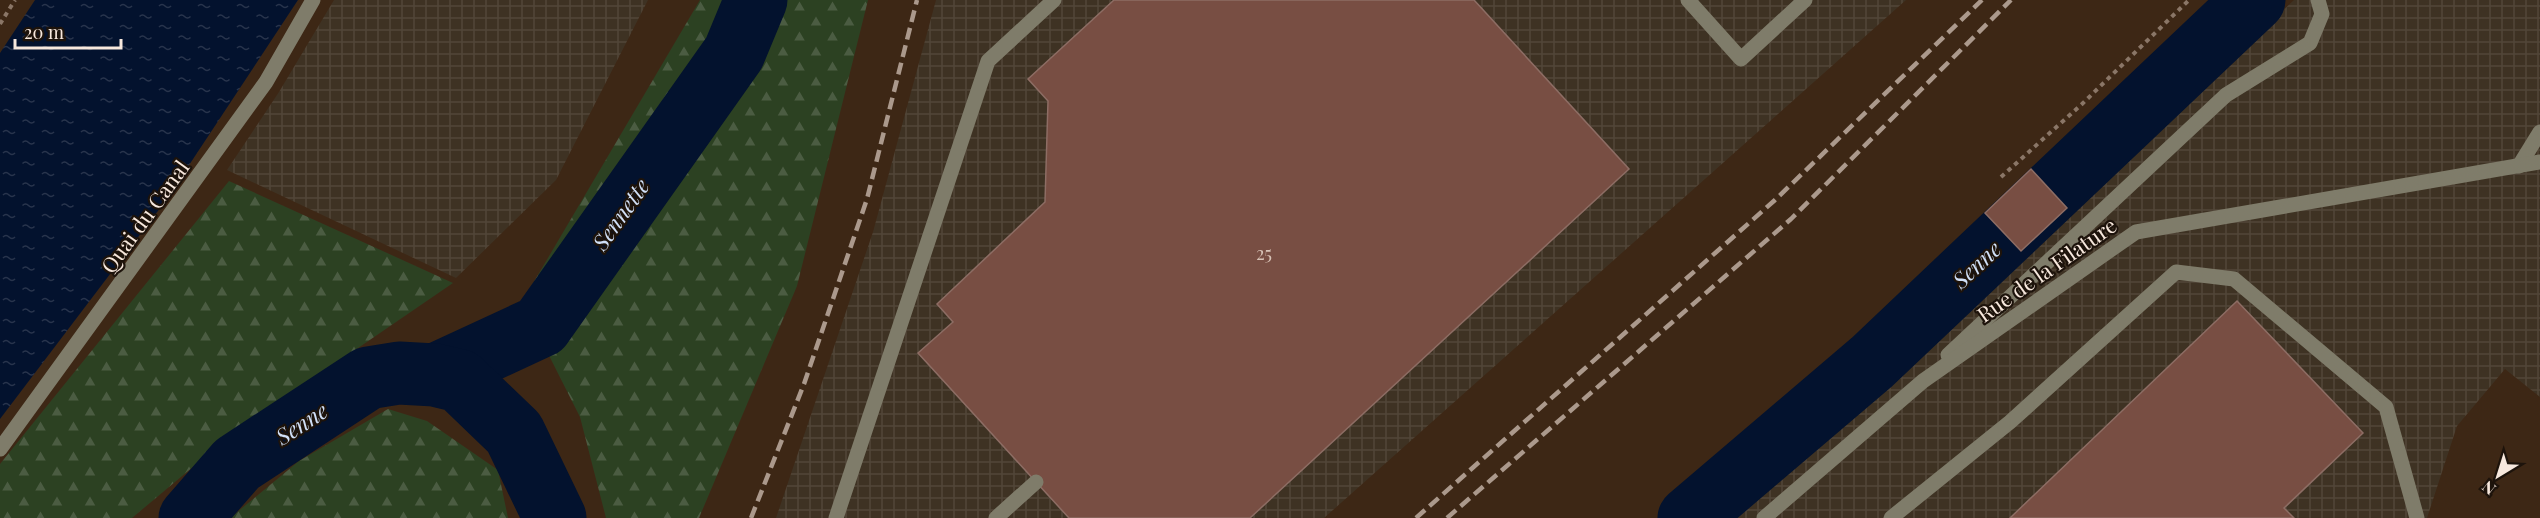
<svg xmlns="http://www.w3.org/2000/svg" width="2540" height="518" font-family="'Playfair Display',serif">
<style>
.industrial{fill:url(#industrial-grid)}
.forest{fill:url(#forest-firs)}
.water{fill:url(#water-ripples)}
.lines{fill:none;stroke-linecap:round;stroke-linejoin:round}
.river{stroke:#03122e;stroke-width:63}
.building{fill:#784e43;stroke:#8d6d64;stroke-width:1.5}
.path{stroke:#8a7667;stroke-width:4;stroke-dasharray:4.5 4.5;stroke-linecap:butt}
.minor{stroke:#7f7c6a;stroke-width:15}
.rail{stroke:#ab998c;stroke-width:4.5;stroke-dasharray:12 6;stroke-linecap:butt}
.labels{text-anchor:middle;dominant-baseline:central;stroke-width:4.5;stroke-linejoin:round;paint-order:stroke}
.number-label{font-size:18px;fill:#d7c2b6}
.street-label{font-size:21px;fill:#f7e8dd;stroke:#1d130b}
.water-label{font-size:22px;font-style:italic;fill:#d1e0f7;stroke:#1d130b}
</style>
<defs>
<pattern id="industrial-grid" width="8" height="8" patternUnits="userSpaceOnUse" patternTransform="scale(1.5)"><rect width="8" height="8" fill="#3e3223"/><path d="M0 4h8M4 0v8" fill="none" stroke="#514638"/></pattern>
<pattern id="forest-firs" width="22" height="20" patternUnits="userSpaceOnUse" patternTransform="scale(1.5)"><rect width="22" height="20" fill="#2c4122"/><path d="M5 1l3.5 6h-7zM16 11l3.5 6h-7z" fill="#4b5c42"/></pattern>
<pattern id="water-ripples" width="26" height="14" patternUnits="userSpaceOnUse" patternTransform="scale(1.5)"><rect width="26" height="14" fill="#03122e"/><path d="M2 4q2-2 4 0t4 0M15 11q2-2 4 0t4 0" fill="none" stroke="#28344c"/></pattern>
</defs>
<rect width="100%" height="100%" fill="#3d2715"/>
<!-- industrial -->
<g class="industrial">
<path d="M334,0H648L556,180L456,278L227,170L279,92Z"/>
<path d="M936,0H1906L1324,518H776L873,232Z"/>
<path d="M2294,0H2540V397L2505,369L2457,426L2427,518H1722L1916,357Z"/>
</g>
<!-- forest -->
<g class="forest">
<path d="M700,0H868L797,286L699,518H606L580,417L522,302Z"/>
<path d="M229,181L453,283L231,435L132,518H0V464Z"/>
<path d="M388,409L427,421L498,470L508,518H230L299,461Z"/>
</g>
<!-- water -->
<path class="water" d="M35,0H298L164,203L0,419V53Z"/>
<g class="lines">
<!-- river -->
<g class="river">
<path d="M435,375L541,326L734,53L756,0"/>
<path d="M190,518L237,464L368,378L399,373L435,375L460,381L514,433L555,518"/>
<path d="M1689,518L1872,362L2254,0"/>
</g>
</g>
<!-- building -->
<g class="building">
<path d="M1114,0H1474L1629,169L1250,518H1069L918,353L953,322L937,304L1045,202L1048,101L1028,79Z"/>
<path d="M2031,169L2067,208L2021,251L1985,213Z"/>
<path d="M2237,301L2363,433L2284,508L2294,518H2010Z"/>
</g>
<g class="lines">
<!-- path -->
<g class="path">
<path d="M0,24L15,0"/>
<path d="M2001,177L2082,104L2189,0"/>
</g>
<!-- minor -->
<g class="minor">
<path d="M1688,0L1741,59L1805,0"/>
<path d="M2519,166L2540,132"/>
<path d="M1948,355L2226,95L2310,43L2322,14L2318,0"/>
<path d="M0,449L266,82L313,0"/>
<path d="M836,518L988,61L1054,0"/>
<path d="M996,518L1036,482"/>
<path d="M1764,518L1923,381L2136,232L2540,162"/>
<path d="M1891,518L2010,422L2176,272L2234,279L2386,407L2417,518"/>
</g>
<!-- rail -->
<g class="rail">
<path d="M751,518L804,384L867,199L917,0"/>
<path d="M1416,518L1775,200L1982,0"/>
<path d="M1447,518L1791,219L2011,0"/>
</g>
</g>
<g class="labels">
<!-- number labels -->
<g class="number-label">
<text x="1264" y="253">25</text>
</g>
<!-- street labels -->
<g class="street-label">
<text transform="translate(144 216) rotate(-54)">Quai du Canal</text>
<text transform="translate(2046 269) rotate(-35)">Rue de la Filature</text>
</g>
<!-- water labels -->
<g class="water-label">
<text transform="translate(620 214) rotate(-55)">Sennette</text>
<text transform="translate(1976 264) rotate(-43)">Senne</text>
<text transform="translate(301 423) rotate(-33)">Senne</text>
</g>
</g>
<!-- north arrow -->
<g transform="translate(2498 476) rotate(218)" stroke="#1d130b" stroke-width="4.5" paint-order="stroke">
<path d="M0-4.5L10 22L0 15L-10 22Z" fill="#f7e8dd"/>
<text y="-9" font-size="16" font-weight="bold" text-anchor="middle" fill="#f7e8dd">N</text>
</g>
<!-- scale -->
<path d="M15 39v9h106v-9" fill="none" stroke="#f7e8dd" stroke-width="3"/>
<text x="24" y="39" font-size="18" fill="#f7e8dd" stroke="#1d130b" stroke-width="4.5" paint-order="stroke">20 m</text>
</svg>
